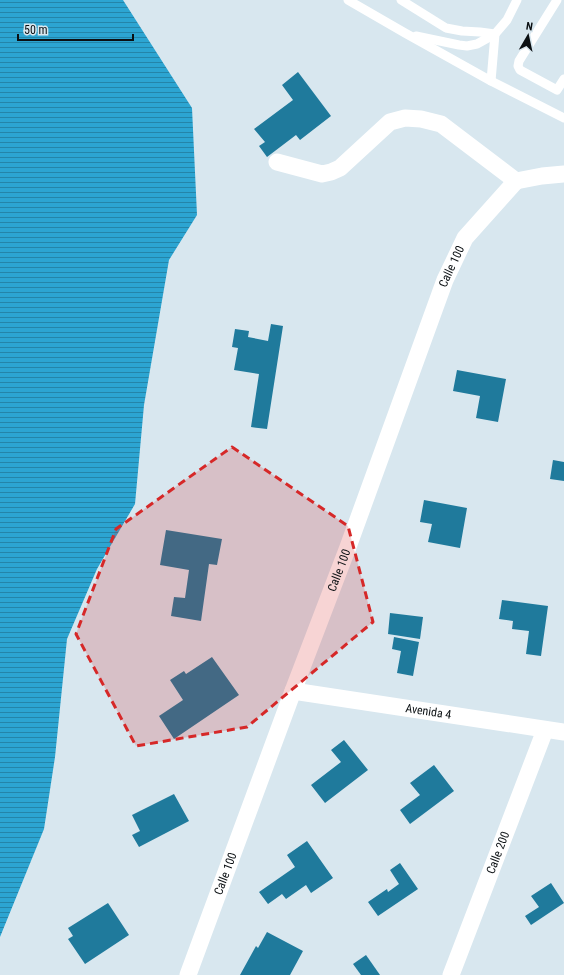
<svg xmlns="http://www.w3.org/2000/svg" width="564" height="975" font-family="'Roboto Condensed',sans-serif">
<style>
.water{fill:url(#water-rules)}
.building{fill:#1f7a9c}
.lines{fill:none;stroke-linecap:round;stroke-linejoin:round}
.service{stroke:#fff;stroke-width:9}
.minor{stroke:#fff;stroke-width:17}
.marked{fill:#d62828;fill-opacity:0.2;stroke:#d62828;stroke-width:3;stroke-dasharray:8 5;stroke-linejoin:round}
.labels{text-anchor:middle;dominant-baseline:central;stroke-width:3;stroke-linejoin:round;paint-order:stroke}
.street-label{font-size:12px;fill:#0b1013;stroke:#d8e7ef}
</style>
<defs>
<pattern id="water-rules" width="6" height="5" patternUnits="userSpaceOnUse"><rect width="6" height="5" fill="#2ca5d2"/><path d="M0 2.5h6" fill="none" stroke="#2485a9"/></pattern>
</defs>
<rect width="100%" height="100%" fill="#d8e7ef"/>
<!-- water -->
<path class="water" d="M0,0H123L192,108L197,215L169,260L144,405L135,504L97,569L67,639L55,757L44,829L0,937Z"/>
<!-- building -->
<g class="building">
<path d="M298,72L331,116L300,140L296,135L267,157L259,146L265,142L254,129L293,100L282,85Z"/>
<path d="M271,324L283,326L267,429L251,427L259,374L234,370L238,348L232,347L235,329L249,331L248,337L268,341Z"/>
<path d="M457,370L506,379L498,422L476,418L480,396L453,391Z"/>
<path d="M553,460L564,462V481L550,479Z"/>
<path d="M424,500L467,508L460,548L428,542L432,524L420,522Z"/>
<path d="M166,530L222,539L217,565L209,564L201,621L171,616L174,597L185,598L189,570L160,565Z"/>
<path d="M502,600L548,606L541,656L526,654L529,631L512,629L513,621L499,619Z"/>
<path d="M390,613L423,617L420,639L388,634Z"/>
<path d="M394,637L419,642L413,676L397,673L401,651L392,649Z"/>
<path d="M212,657L239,695L174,739L159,716L183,700L170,680L184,671L186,674Z"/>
<path d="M344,740L368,770L325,803L311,785L341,762L331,750Z"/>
<path d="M434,765L454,791L410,824L400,810L420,795L410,783Z"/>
<path d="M174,794L189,821L139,847L132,835L140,831L132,815Z"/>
<path d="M307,841L333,878L311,893L306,885L286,899L282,894L268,904L259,892L295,867L287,855Z"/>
<path d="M400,863L418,889L378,916L368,902L387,889L388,892L399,884L390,870Z"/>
<path d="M551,883L564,903L531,925L525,916L539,907L531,896Z"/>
<path d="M108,903L129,935L85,964L68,939L73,936L68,928Z"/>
<path d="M267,932L303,951L290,975H240L256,946L258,948Z"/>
<path d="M366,955L380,975H361L353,964Z"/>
</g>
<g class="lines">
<!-- service -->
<g class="service">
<path d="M348,0L405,33L491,81L564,118"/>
<path d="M401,0L446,28L462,31L480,32L495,34L491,81"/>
<path d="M557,0L519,61L518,66L520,70L557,90L564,79"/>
<path d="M416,36L459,45L467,46L477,44L495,34L507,20L517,0"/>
</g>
<!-- minor -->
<g class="minor">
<path d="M277,162L322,174L331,172L340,168L390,122L405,118L421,119L441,124L516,181"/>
<path d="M516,181L542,176L564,174"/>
<path id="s1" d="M293,691L564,732"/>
<path id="s2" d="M188,975L293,691L348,547L445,280L465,238L516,181"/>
<path id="s3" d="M451,975L545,730"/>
</g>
</g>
<!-- marked area -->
<path class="marked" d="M232,447L348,526L373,622L247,727L136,746L76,634L116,529Z"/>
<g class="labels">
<!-- street labels -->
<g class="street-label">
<text stroke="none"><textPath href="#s2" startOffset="756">Calle 100</textPath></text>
<text stroke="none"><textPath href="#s2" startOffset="432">Calle 100</textPath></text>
<text stroke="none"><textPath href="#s1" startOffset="137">Avenida 4</textPath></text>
<text stroke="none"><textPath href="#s3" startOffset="131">Calle 200</textPath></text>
<text stroke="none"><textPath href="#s2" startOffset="108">Calle 100</textPath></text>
</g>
</g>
<!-- north arrow -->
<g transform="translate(528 36) rotate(9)" stroke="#d8e7ef" stroke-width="3" paint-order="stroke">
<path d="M0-3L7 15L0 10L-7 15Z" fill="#0b1013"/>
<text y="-6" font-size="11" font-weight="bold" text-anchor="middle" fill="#0b1013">N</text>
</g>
<!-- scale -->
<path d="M18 34v6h115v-6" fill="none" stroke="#0b1013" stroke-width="2"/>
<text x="24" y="34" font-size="12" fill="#0b1013" stroke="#d8e7ef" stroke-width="3" paint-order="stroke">50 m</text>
</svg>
